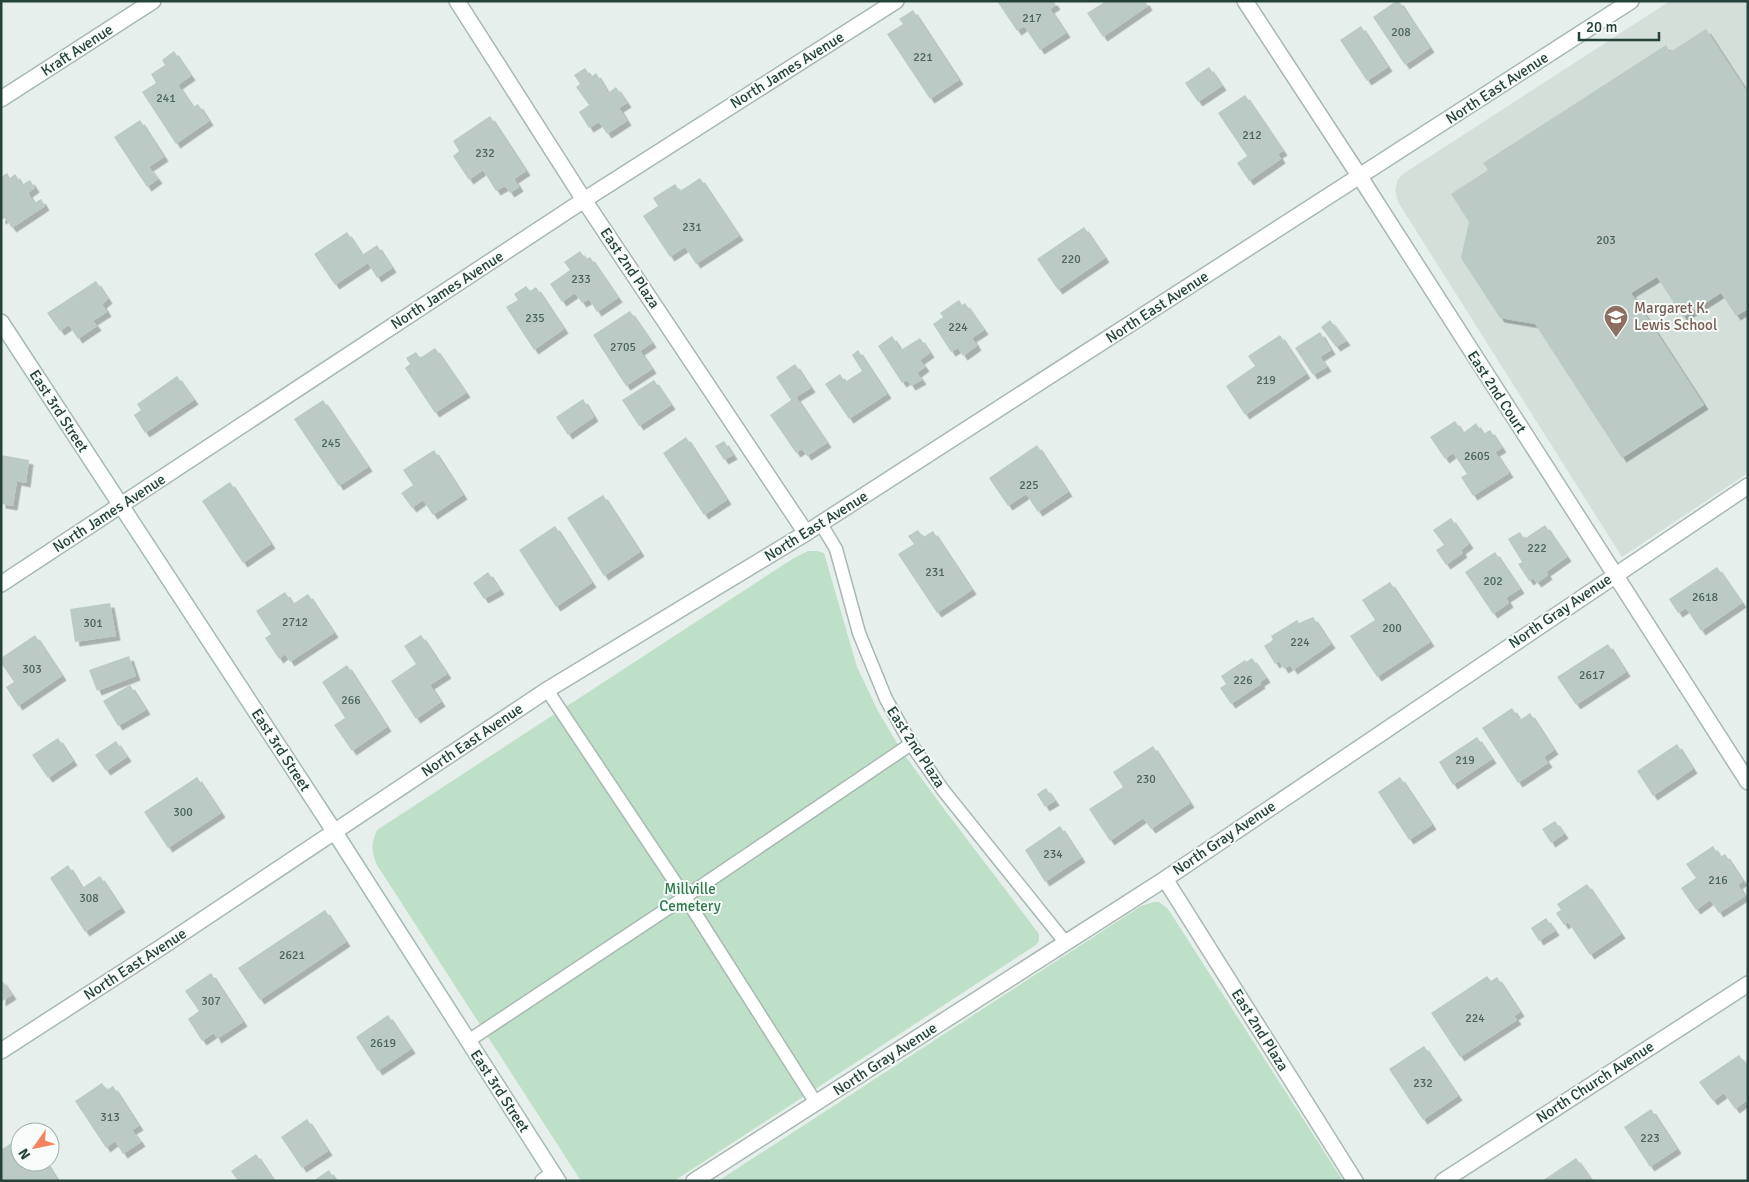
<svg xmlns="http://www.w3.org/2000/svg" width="1749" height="1182" font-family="Signika,sans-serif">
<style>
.built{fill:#d4dfda}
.green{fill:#bfe0c8}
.building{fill:#bbcac4;filter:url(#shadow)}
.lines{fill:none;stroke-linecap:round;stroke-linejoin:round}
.lane-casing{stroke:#a8b8b2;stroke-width:15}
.street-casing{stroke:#a8b8b2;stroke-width:18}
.secondary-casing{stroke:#a4bbb3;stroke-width:18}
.lane{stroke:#fff;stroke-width:12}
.street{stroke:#fff;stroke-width:15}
.secondary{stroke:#fff;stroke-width:15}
.labels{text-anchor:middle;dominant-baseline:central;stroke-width:4;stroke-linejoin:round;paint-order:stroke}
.number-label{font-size:12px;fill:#4a645c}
.street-label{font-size:15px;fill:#24423a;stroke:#f7fbf9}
.education-label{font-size:15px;fill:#785e54;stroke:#f7fbf9;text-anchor:start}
.park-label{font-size:15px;fill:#2d7a4b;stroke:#f7fbf9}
</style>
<defs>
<filter id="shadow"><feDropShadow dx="4.5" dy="4.5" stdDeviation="0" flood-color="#0004"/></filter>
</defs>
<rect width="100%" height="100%" fill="#e6efeb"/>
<!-- built -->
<path class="built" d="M1670,1H1748V473L1622,557L1398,202L1395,190L1398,179L1403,174Z"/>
<!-- green -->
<g class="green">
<path d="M808,551H817L824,553L857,667L878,711L901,750L941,805L1039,934V941L1036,945L674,1181H581L377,865C371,852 371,843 377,830L794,558Z"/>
<path d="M1154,902H1159L1168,909L1343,1181H718L1141,906Z"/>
</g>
<!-- building -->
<g class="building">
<path d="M997,1H1053L1056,5L1050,9L1066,33L1040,50L1024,26L1017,31Z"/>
<path d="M1106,1H1145L1148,6L1103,37L1087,13Z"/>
<path d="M1396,1H1399L1430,48L1405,65L1373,17Z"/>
<path d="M913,10L959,80L930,99L887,34L903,24L899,19Z"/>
<path d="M1361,26L1388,67L1367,81L1340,40Z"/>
<path d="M1706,29L1748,93V309L1736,316L1721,293L1683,317L1657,277L1631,293L1704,405L1622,458L1535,324L1500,318L1461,258L1469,222L1451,194L1488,170L1483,163L1666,45L1670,52Z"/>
<path d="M174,51L191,76L178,85L193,107L198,104L209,121L176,144L142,92L156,83L151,74L165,65L162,60Z"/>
<path d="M1209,67L1222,86L1198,102L1185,83Z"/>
<path d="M585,68L591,77L596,73L608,93L616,87L627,103L619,108L627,121L607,134L599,122L589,128L579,112L589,105L576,87L580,84L574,75Z"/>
<path d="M1245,95L1283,151L1278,154L1281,159L1249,181L1237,163L1247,156L1218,113Z"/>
<path d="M490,116L526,171L514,179L519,187L510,193L505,186L496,191L483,170L469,180L453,156L459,151L453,141Z"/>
<path d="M140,120L164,157L149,167L158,179L147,187L114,137Z"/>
<path d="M7,173L10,178L15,174L22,185L30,180L35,188L28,193L34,203L41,199L45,206L12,228L5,218L1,220V177Z"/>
<path d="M700,178L739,236L696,264L685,247L670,257L643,216L658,206L653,198L675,184L680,191Z"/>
<path d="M1084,227L1105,258L1058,290L1037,259Z"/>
<path d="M347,232L362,255L377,245L392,268L377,278L368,263L335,285L314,254Z"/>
<path d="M580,251L586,259L590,257L618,298L597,312L589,299L582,303L575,293L562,302L550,284L570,270L564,262Z"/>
<path d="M96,281L108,299L102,304L107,312L93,321L97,326L78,339L69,325L60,331L47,313Z"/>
<path d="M526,286L530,291L536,287L564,329L534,350L506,307L518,300L514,294Z"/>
<path d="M959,300L962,305L965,303L984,330L972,338L977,346L963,356L958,348L951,352L933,324L943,317L940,313Z"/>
<path d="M630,311L652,343L640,351L652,369L626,386L593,335Z"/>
<path d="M1330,320L1346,341L1336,347L1321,327Z"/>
<path d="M1320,332L1331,350L1320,357L1327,367L1313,375L1295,348Z"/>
<path d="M1280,335L1306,374L1245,415L1226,386L1255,366L1248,356Z"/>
<path d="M892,336L901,350L920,338L930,353L920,360L925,367L917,373L922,380L911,386L907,380L902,383L878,346Z"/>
<path d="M435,348L466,393L435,413L405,368L410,364L406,358L416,352L420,358Z"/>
<path d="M858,350L887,394L849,419L825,384L840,374L845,382L862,371L852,355Z"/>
<path d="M795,364L811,388L796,397L827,443L807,456L802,449L796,453L770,415L791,400L776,377Z"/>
<path d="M177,376L194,400L145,433L134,415L141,410L137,404Z"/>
<path d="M654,380L671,405L639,426L622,400Z"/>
<path d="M583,399L594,417L568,435L556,417Z"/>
<path d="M323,400L368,467L339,486L294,419Z"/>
<path d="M1455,421L1463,433L1476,423L1483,434L1490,430L1502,448L1495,452L1509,473L1473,496L1461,477L1467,474L1453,453L1445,459L1430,437Z"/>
<path d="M686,437L727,500L704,515L663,453Z"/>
<path d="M724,441L733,455L724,460L715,446Z"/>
<path d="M1037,445L1068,492L1038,512L1026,494L1008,506L989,478Z"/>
<path d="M434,450L463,495L433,515L423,500L412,508L401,493L413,485L403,470Z"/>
<path d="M1,455L29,460L26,483L17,481L13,506L1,504Z"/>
<path d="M230,482L271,544L243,563L202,501Z"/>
<path d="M603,495L640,552L604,576L567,518Z"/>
<path d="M1451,518L1469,544L1461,550L1463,553L1446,565L1436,550L1444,545L1433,530Z"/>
<path d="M1545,525L1567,557L1546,572L1548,575L1537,583L1533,578L1529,581L1518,564L1522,562L1508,539L1520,532L1524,539Z"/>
<path d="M555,526L592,583L556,607L519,550Z"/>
<path d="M918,530L923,537L933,531L972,590L937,613L898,554L914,544L908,536Z"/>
<path d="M1495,552L1520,589L1506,598L1509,603L1493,614L1465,572Z"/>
<path d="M1717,567L1742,603L1701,631L1686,608L1678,613L1669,599Z"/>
<path d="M488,572L500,590L484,599L473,583Z"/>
<path d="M1390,582L1430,642L1377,677L1350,636L1375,620L1362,600Z"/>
<path d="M285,592L293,604L308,594L334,633L290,662L285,654L279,659L265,638L271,634L256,611Z"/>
<path d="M110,603L116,636L75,642L70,609Z"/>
<path d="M1313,617L1331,644L1293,670L1290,665L1284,669L1279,661L1275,664L1264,646L1273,640L1271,636L1297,620L1299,623Z"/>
<path d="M35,635L62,676L18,706L6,687L14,682L1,663V658Z"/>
<path d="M421,635L447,674L430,685L441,702L416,719L391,681L416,664L404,646Z"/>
<path d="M1608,644L1626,672L1576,705L1557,677Z"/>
<path d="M129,656L136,676L97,691L89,670Z"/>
<path d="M1252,658L1266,678L1260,682L1261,684L1231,704L1220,688L1226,684L1221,676L1245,660L1246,662Z"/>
<path d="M347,665L387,727L352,751L334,725L345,718L322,682Z"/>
<path d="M130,685L146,710L118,726L103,701Z"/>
<path d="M1512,708L1520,720L1530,713L1554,750L1544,757L1548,763L1518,783L1482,728Z"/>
<path d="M1477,737L1492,759L1453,785L1439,762Z"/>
<path d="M58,738L73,761L48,778L32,755Z"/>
<path d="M116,741L127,757L106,771L95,755Z"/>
<path d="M1677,744L1693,769L1653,796L1637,771Z"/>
<path d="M1153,746L1190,803L1151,829L1143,818L1110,841L1089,809L1123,787L1113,772Z"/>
<path d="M197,777L221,813L168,848L144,812Z"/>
<path d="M1400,777L1432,825L1409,840L1378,792Z"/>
<path d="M1046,788L1055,801L1045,807L1037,794Z"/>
<path d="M1555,821L1564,834L1551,843L1542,829Z"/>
<path d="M1060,826L1081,858L1045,882L1025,850Z"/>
<path d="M1713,846L1720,857L1725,854L1743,881L1738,885L1745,896L1719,913L1710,900L1696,910L1681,888L1696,878L1686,864Z"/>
<path d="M68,865L82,888L100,876L121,908L85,932L50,878Z"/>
<path d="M1587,884L1621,934L1590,955L1568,922L1564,925L1556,913L1561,910L1557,904Z"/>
<path d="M325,910L346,942L260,1000L238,968Z"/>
<path d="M1546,918L1555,931L1539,941L1531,928Z"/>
<path d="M211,973L243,1022L217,1039L214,1033L202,1041L188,1019L199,1011L185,991Z"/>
<path d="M1487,976L1491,981L1497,977L1520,1012L1514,1016L1517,1020L1460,1057L1431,1013Z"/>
<path d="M1,979L12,995L1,1002Z"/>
<path d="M388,1015L411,1049L378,1071L356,1037Z"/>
<path d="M1424,1046L1458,1096L1423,1120L1389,1069Z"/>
<path d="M1739,1055L1748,1067V1100L1735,1109L1724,1093L1713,1101L1699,1082Z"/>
<path d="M102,1083L107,1090L113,1086L139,1126L132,1130L141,1142L123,1154L115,1141L106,1148L75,1101Z"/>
<path d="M1651,1109L1677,1149L1650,1167L1624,1127Z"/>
<path d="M307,1119L328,1151L302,1168L281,1137Z"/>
<path d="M20,1137V1162H46L58,1181H1V1150Z"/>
<path d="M256,1154L274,1181H238L231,1171Z"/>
<path d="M1576,1158L1592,1181H1542Z"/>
<path d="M329,1170L336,1181H313Z"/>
</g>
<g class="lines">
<defs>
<g id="lane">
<path d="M821,524L836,549L859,633L886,699L911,744L943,790L1065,942"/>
<path d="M547,690L685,897L816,1103"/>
<path d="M468,1041L685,897L911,744"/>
</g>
<g id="street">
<path d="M457,1L584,200L806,533"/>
<path d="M1245,1L1360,177L1748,782"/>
<path d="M1,99L153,1"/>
<path d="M1,584L584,200L896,1"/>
<path d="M1165,879L1355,1181"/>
<path d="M1,1051L160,948L547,690L806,533L1631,1"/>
<path d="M543,1181L553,1174"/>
<path d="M694,1181L1165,879L1748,486"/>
<path d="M1443,1181L1748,984"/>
</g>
<path id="secondary" d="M1,322L334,831L558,1181"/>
</defs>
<!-- lane casing -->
<use href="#lane" class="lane-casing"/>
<!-- street casing -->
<use href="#street" class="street-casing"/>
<!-- secondary casing -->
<use href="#secondary" class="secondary-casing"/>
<!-- lane -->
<use href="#lane" class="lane"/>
<!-- street -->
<use href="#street" class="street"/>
<!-- secondary -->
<use href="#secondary" class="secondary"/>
</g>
<!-- icons -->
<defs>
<symbol id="school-pin" viewBox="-11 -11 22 30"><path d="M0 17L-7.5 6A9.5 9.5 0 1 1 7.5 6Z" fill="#8d6e63" stroke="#f7fbf9"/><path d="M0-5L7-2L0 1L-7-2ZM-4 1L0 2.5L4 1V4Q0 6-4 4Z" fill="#fff"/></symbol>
</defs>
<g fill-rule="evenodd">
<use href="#school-pin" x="1602" y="303" width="28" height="38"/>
</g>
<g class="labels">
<!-- number labels -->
<g class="number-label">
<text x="1032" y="18">217</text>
<text x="1401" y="32">208</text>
<text x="923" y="57">221</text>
<text x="166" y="98">241</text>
<text x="1252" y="135">212</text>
<text x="485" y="153">232</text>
<text x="692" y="227">231</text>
<text x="1606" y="240">203</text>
<text x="1071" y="259">220</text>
<text x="581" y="279">233</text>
<text x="535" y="318">235</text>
<text x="958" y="327">224</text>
<text x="623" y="347">2705</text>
<text x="1266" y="380">219</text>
<text x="331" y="443">245</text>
<text x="1477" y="456">2605</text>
<text x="1029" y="485">225</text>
<text x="1537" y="548">222</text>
<text x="935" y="572">231</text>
<text x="1493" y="581">202</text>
<text x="1705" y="597">2618</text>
<text x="295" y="622">2712</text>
<text x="93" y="623">301</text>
<text x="1392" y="628">200</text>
<text x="1300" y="642">224</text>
<text x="32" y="669">303</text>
<text x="1592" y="675">2617</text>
<text x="1243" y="680">226</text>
<text x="351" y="700">266</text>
<text x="1465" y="760">219</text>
<text x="1146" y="779">230</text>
<text x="183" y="812">300</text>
<text x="1053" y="854">234</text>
<text x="1718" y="880">216</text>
<text x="89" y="898">308</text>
<text x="292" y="955">2621</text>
<text x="211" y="1001">307</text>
<text x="1475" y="1018">224</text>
<text x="383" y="1043">2619</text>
<text x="1423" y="1083">232</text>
<text x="110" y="1117">313</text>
<text x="1650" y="1138">223</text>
</g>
<!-- street labels -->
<g class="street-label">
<text transform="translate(77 50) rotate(-33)">Kraft Avenue</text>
<text transform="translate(787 70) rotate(-32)">North James Avenue</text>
<text transform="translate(1497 88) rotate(-33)">North East Avenue</text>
<text transform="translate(630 268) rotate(56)">East 2nd Plaza</text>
<text transform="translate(447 290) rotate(-33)">North James Avenue</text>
<text transform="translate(1157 307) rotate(-33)">North East Avenue</text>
<text transform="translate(1497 392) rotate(57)">East 2nd Court</text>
<text transform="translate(59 411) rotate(57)">East 3rd Street</text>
<text transform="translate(109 513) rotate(-33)">North James Avenue</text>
<text transform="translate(816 526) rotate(-32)">North East Avenue</text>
<text transform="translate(1560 611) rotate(-34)">North Gray Avenue</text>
<text transform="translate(472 740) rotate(-34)">North East Avenue</text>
<text transform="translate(916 747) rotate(57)">East 2nd Plaza</text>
<text transform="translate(281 750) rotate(57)">East 3rd Street</text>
<text transform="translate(1224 838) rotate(-34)">North Gray Avenue</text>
<text transform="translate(135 964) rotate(-33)">North East Avenue</text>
<text transform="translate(1260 1030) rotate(58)">East 2nd Plaza</text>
<text transform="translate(885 1059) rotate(-33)">North Gray Avenue</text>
<text transform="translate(1595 1082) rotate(-33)">North Church Avenue</text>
<text transform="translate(500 1091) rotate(57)">East 3rd Street</text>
</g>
<!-- education labels -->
<g class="education-label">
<text x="1634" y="308">Margaret K.<tspan x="1634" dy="17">Lewis School</tspan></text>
</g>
<!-- park labels -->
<g class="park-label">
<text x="690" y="889">Millville<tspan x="690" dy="17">Cemetery</tspan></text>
</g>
</g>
<!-- border -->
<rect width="1749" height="1182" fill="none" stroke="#24423a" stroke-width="5"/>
<!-- north arrow -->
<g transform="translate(35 1147) rotate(237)"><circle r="24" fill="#f7fbf9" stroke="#a3b1ad"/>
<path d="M0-4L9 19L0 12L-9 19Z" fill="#f4845f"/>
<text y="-8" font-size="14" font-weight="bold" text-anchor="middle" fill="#24423a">N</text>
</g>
<!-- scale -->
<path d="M1579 32v8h80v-8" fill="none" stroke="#24423a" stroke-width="2.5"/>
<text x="1586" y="32" font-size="15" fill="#24423a" stroke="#f7fbf9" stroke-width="4" paint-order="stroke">20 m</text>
</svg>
